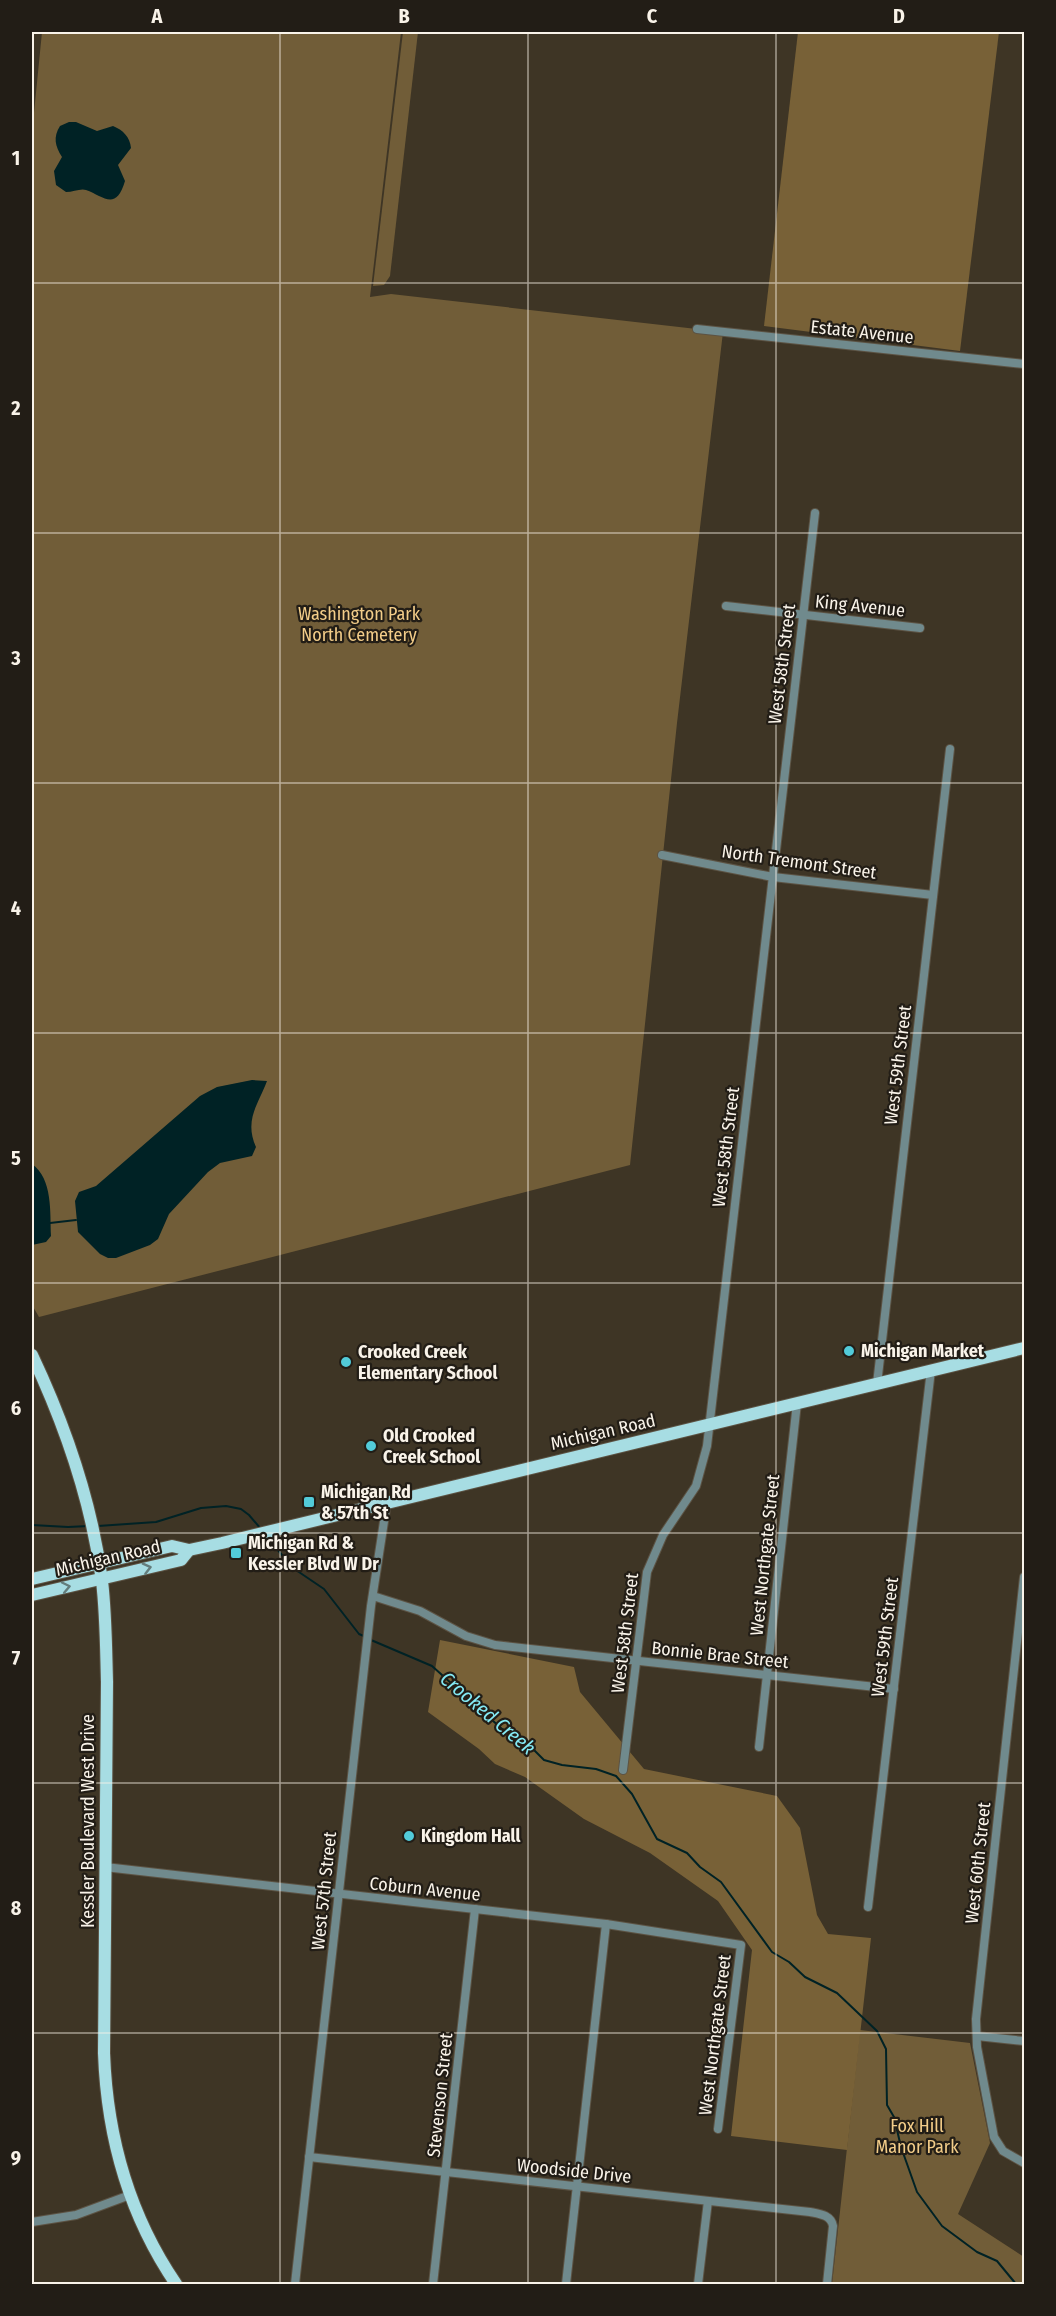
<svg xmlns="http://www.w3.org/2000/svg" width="1056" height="2316" font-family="'Fira Sans Condensed',sans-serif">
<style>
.green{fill:#715d38}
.forest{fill:#786137}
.water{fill:#002225}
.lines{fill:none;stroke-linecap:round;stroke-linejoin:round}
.stream{stroke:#002225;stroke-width:2}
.street-casing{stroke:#5c5344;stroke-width:10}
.primary-casing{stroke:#5c5344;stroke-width:14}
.street{stroke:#708a8d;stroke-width:8}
.primary{stroke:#a7dde3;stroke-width:12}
.oneway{stroke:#647d7c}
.grid{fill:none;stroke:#f9f3e9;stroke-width:1.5;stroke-opacity:0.55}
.poi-dot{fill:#52cbd9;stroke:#221d16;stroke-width:2}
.labels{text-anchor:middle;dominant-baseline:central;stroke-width:4.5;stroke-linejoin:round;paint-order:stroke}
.street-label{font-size:18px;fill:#f9f3e9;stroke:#221d16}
.park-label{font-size:18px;fill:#f3cd89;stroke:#221d16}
.poi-label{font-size:18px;font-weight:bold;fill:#f9f3e9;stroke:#221d16;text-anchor:start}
.water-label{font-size:20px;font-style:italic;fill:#84e9f4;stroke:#221d16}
.neatline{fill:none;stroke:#f9f3e9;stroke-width:2}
.grid-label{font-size:20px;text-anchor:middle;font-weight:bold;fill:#f9f3e9}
</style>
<rect width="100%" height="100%" fill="#3e3525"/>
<!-- green -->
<g class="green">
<path d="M42,32H401L370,297L391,294L723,332L677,723L630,1165L39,1317L32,1305V133Z"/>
<path d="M403,32H418L390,276L384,285L373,286Z"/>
<path d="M860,2030L970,2043L990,2143L958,2214L1024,2257V2284H832Z"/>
</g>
<!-- forest -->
<g class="forest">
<path d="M798,32H999L960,351L764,326Z"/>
<path d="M440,1640L574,1667L580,1692L644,1769L777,1796L800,1828L817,1915L828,1934L871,1938L847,2150L731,2136L752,1950L718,1901L650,1853L584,1819L525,1777L495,1764L479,1749L428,1712Z"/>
</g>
<!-- water -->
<g class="water">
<path d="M69,122H76L97,131L113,126C123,130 130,137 131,148L118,165L125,181C116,212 103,196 86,190C81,188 73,192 66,192L56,185L54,171L62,157C55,146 53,137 60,126Z"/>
<path d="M252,1080L267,1081C258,1105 244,1120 256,1147L252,1156L220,1163L208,1172L169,1214L158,1239L150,1245L116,1258H108L100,1254L78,1232L75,1201L79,1192L96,1186L200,1096L217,1087Z"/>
<path d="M32,1164C53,1179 50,1213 51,1236L46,1242L32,1245Z"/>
</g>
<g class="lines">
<!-- stream -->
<g class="stream">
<path d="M50,1223L76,1220"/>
<path d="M32,1525L68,1527L89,1526"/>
<path d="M98,1526L156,1522L201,1508L226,1506L241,1509L249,1515L261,1529"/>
<path d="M266,1536L293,1568L324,1589L359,1634L366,1637"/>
<path d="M371,1640L432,1666L502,1729L519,1735L544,1760L562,1765L596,1769L616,1776L632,1794L657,1839L687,1853L700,1867L721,1882L772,1952L789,1962L805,1977L837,1993L877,2031L886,2049L887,2105L894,2117L901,2147L917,2192L942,2226L977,2252L997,2261L1016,2284"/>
</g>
<defs>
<g id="street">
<path d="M697,329L1024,364"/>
<path d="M726,606L920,628"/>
<path d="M662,855L773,877L933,895"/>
<path d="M877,1384L950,749"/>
<path d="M1024,1577L976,2019L977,2047L994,2137L1003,2151L1024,2163"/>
<path d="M373,1596L420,1611L466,1636L495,1645L894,1689"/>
<path d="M759,1747L797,1403"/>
<path d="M623,1770L647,1572L663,1535L696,1486L707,1446L815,513"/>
<path d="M105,1867L606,1924L741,1945L718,2129"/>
<path d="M868,1907L931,1370"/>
<path d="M977,2036L1024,2041"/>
<path d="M309,2157L810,2212C820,2214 831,2215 833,2226L827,2284"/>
<path d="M32,2222L76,2215L130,2195"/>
<path d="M295,2284L371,1606L387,1502"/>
<path d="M433,2284L475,1909"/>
<path d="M566,2284L606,1924"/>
<path d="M698,2284L708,2201"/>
</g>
<g id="primary">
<path d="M32,1355C65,1425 92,1504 102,1581C106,1615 106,1648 107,1682L104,2053C107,2137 129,2215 176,2284"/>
<path d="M32,1579L172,1546L189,1550L222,1543L1024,1348"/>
<path d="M32,1595L181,1560L189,1550"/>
</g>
</defs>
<!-- street casing -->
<use href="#street" class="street-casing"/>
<!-- primary casing -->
<use href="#primary" class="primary-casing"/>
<!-- street -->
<use href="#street" class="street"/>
<!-- primary -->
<use href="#primary" class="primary"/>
</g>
<!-- one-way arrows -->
<defs><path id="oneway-chevron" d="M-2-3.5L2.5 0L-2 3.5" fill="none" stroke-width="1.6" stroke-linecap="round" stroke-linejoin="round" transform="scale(1.5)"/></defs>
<g class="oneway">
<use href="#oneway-chevron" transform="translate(147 1568) rotate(-14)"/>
<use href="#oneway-chevron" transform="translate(66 1587) rotate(-12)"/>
</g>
<!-- grid -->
<path class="grid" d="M280,32V2284M528,32V2284M776,32V2284M32,283H1024M32,533H1024M32,783H1024M32,1033H1024M32,1283H1024M32,1533H1024M32,1783H1024M32,2033H1024"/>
<!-- markers -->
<g class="poi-dot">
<circle cx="849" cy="1351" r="6"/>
<circle cx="346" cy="1362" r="6"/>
<circle cx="371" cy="1446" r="6"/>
<rect x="303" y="1496" width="12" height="12" rx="3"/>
<rect x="230" y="1547" width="12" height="12" rx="3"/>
<circle cx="409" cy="1836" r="6"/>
</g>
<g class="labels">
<!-- street labels -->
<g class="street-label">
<text transform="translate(862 332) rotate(6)">Estate Avenue</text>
<text transform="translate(860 606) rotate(6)">King Avenue</text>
<text transform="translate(782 664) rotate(-83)">West 58th Street</text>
<text transform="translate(799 862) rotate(8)">North Tremont Street</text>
<text transform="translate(898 1065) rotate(-83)">West 59th Street</text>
<text transform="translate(726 1147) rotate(-83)">West 58th Street</text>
<text transform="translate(603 1432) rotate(-13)">Michigan Road</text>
<text transform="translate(765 1555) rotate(-84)">West Northgate Street</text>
<text transform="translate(108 1558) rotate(-13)">Michigan Road</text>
<text transform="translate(625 1633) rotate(-83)">West 58th Street</text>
<text transform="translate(885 1637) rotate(-83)">West 59th Street</text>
<text transform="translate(720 1655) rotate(6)">Bonnie Brae Street</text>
<text transform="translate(88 1821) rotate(-90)">Kessler Boulevard West Drive</text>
<text transform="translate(978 1863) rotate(-84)">West 60th Street</text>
<text transform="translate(425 1889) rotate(6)">Coburn Avenue</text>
<text transform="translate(324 1891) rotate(-84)">West 57th Street</text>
<text transform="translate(715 2035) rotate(-83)">West Northgate Street</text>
<text transform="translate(440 2095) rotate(-84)">Stevenson Street</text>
<text transform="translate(574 2171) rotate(6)">Woodside Drive</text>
</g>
<!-- park labels -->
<g class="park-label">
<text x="359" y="614">Washington Park<tspan x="359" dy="21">North Cemetery</tspan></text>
<text x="917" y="2126">Fox Hill<tspan x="917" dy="21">Manor Park</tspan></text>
</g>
<!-- poi labels -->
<g class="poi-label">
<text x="861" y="1351">Michigan Market</text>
<text x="358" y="1352">Crooked Creek<tspan x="358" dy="21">Elementary School</tspan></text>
<text x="383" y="1436">Old Crooked<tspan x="383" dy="21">Creek School</tspan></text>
<text x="321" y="1492">Michigan Rd<tspan x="321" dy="21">&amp; 57th St</tspan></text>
<text x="248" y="1543">Michigan Rd &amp;<tspan x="248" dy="21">Kessler Blvd W Dr</tspan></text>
<text x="421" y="1836">Kingdom Hall</text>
</g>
<!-- water labels -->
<g class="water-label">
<text transform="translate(488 1713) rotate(40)">Crooked Creek</text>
</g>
</g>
<!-- border -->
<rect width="1056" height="2316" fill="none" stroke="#221d16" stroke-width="66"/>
<rect x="33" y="33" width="990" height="2250" class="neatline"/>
<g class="grid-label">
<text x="157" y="23">A</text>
<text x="404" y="23">B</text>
<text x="652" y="23">C</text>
<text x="899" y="23">D</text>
<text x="16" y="165">1</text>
<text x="16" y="415">2</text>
<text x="16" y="665">3</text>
<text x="16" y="915">4</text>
<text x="16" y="1165">5</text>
<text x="16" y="1415">6</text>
<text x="16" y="1665">7</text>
<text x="16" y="1915">8</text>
<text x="16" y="2165">9</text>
</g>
</svg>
